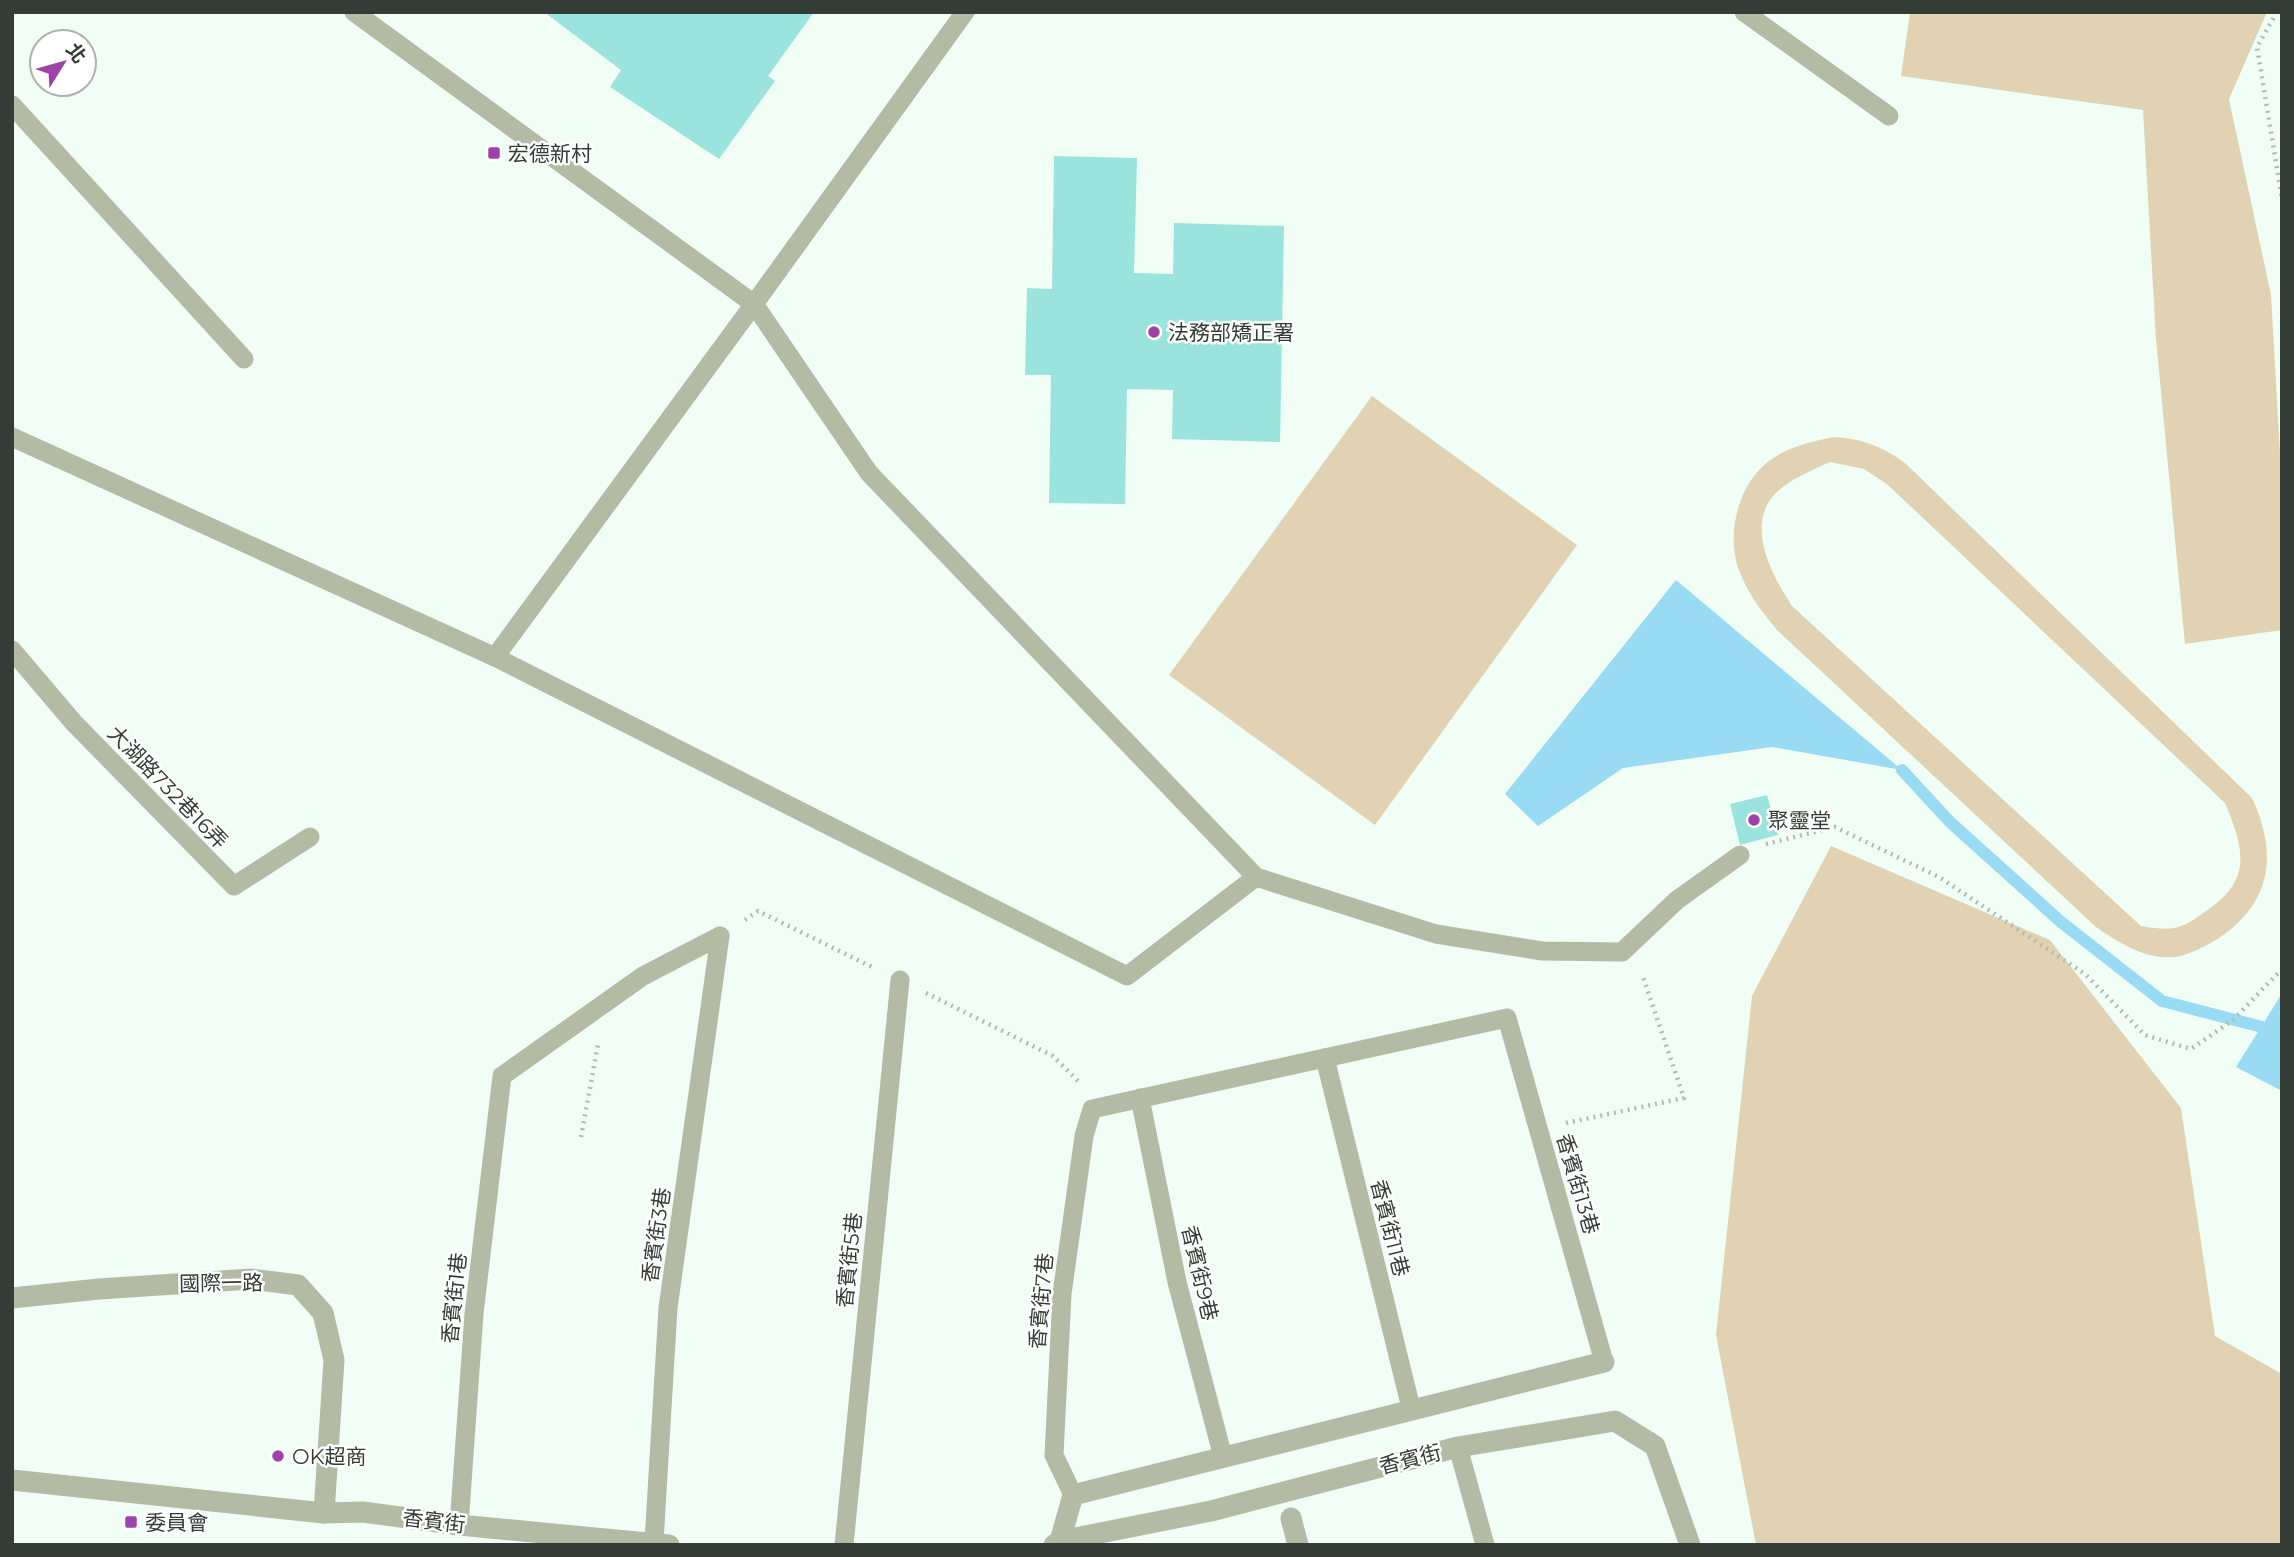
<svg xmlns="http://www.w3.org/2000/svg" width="2294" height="1557" font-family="Montserrat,'Noto Sans TC',sans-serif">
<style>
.green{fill:#e0d2b2;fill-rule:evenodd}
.water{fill:#99dbf2}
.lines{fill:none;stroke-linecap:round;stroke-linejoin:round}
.stream{stroke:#99dbf2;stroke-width:12}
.building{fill:#9be4dd}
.path{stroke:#afbbb3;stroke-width:4.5;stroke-dasharray:2 5;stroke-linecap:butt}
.service{stroke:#b4bba4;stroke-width:19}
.minor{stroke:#b4bba4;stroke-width:21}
.poi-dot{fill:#9e41ab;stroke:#fff;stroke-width:2.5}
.labels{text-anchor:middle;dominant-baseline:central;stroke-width:5;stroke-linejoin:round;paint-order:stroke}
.poi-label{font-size:21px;fill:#343c36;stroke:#fff;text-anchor:start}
.street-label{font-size:21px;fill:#343c36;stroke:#fff}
</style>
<rect width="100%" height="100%" fill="#f1fef5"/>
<!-- green -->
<g class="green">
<path d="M1910,12H2267L2229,99L2271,295L2282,489V630L2185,644L2156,339L2143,110L1901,76Z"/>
<path d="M1372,396L1577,545L1375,825L1169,675Z"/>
<path d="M1834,437C1863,439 1881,446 1905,463L2252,798C2278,854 2272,902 2219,938C2208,945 2189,955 2175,957C2146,960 2119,943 2096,927L1777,630C1763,613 1749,595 1741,575C1726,542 1735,495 1760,469C1779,449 1808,442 1834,437ZM1830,462L1864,469L1888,485L2225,803C2243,846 2253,878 2210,908C2182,929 2176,932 2141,926L1792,606C1774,578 1748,533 1770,500C1782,482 1811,471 1830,462Z"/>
<path d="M1831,846L2050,940L2181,1108L2215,1336L2282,1374V1545H1756L1716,1335L1752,996Z"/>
</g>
<!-- water -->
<g class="water">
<path d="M1676,580L1902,770L1772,747L1623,768L1538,826L1505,794Z"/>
<path d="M2281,995H2282V1091L2236,1067Z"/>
</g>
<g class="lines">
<!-- stream -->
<path class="stream" d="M1902,770L1950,822L2061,922L2162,1001L2262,1027"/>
</g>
<!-- building -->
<g class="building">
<path d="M544,12H814L768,76L775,81L719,159L610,87L621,70Z"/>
<path d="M1054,156L1137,158L1134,273L1173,274L1174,223L1284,226L1280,442L1172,439L1173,390L1127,389L1125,504L1049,503L1051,375H1025L1027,288L1052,289Z"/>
<path d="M1767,795L1778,835L1740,845L1730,804Z"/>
</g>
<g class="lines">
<!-- path -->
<g class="path">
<path d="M2277,12L2257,47L2282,199"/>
<path d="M1766,844L1835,827L1939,877L2085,974L2145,1035L2191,1049L2233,1020L2282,969"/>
<path d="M745,920L758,911L874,968"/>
<path d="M926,993L1053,1056L1080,1083"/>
<path d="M1566,1123L1684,1098L1642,974"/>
<path d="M581,1137L598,1044"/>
</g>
<!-- service -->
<g class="service">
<path d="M354,12L754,304L965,12"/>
<path d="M1744,12L1889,116"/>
<path d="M12,105L244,359"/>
<path d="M12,437L495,657L1127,976L1256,877L1436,934L1542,951L1622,952L1677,900L1740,855"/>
<path d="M12,650L74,723L234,886L310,837"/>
<path d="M495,657L754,304L869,473L1256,877"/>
<path d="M1325,1058L1411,1408"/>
<path d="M1140,1098L1177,1282L1223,1457"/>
<path d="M1458,1447L1485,1545"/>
<path d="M1073,1495L1054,1455L1062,1294L1084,1136L1092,1109L1507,1018L1604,1362"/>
<path d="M459,1525L474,1314L502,1076L643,976L720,936"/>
<path d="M654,1542L668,1308L720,936"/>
<path d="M844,1545L900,980"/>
</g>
<!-- minor -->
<g class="minor">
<path d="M12,1298L99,1289L251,1279L298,1285L323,1313L334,1360L324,1513L12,1480"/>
<path d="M324,1513L363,1512L459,1525L669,1545"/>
<path d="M1291,1518L1298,1545"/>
<path d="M1060,1541L1211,1511L1458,1447L1615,1421L1655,1446L1690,1545"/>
<path d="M1054,1545L1060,1541L1073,1495L1604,1362"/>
</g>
</g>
<!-- markers -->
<g class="poi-dot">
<rect x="487" y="146" width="14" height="14" rx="3.5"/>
<circle cx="1154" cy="332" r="7"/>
<circle cx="1754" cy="820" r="7"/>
<circle cx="278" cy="1456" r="7"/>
<rect x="124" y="1515" width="14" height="14" rx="3.5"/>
</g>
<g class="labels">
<!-- poi labels -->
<g class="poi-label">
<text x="508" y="153">宏德新村</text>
<text x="1168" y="332">法務部矯正署</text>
<text x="1768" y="820">聚靈堂</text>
<text x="292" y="1456">OK超商</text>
<text x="145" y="1522">委員會</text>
</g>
<!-- street labels -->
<g class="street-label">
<text transform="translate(168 787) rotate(46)">大湖路732巷16弄</text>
<text transform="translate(1578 1184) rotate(74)">香賓街13巷</text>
<text transform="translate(1390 1228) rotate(76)">香賓街11巷</text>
<text transform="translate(656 1235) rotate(-82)">香賓街3巷</text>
<text transform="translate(849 1260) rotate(-84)">香賓街5巷</text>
<text transform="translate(1200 1273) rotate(77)">香賓街9巷</text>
<text transform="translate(221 1283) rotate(-1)">國際一路</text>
<text transform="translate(454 1298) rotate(-84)">香賓街1巷</text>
<text transform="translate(1041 1301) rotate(-85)">香賓街7巷</text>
<text transform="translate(1410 1459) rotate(-14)">香賓街</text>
<text transform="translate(434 1521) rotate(7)">香賓街</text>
</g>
</g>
<!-- border -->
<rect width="2294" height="1557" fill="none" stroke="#343c36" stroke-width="28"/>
<!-- north arrow -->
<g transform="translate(63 63) rotate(53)"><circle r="33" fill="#ffffff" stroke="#aeb1af" stroke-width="2"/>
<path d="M0-5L12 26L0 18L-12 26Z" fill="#9e41ab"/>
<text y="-10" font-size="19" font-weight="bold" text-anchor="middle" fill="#343c36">北</text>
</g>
</svg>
